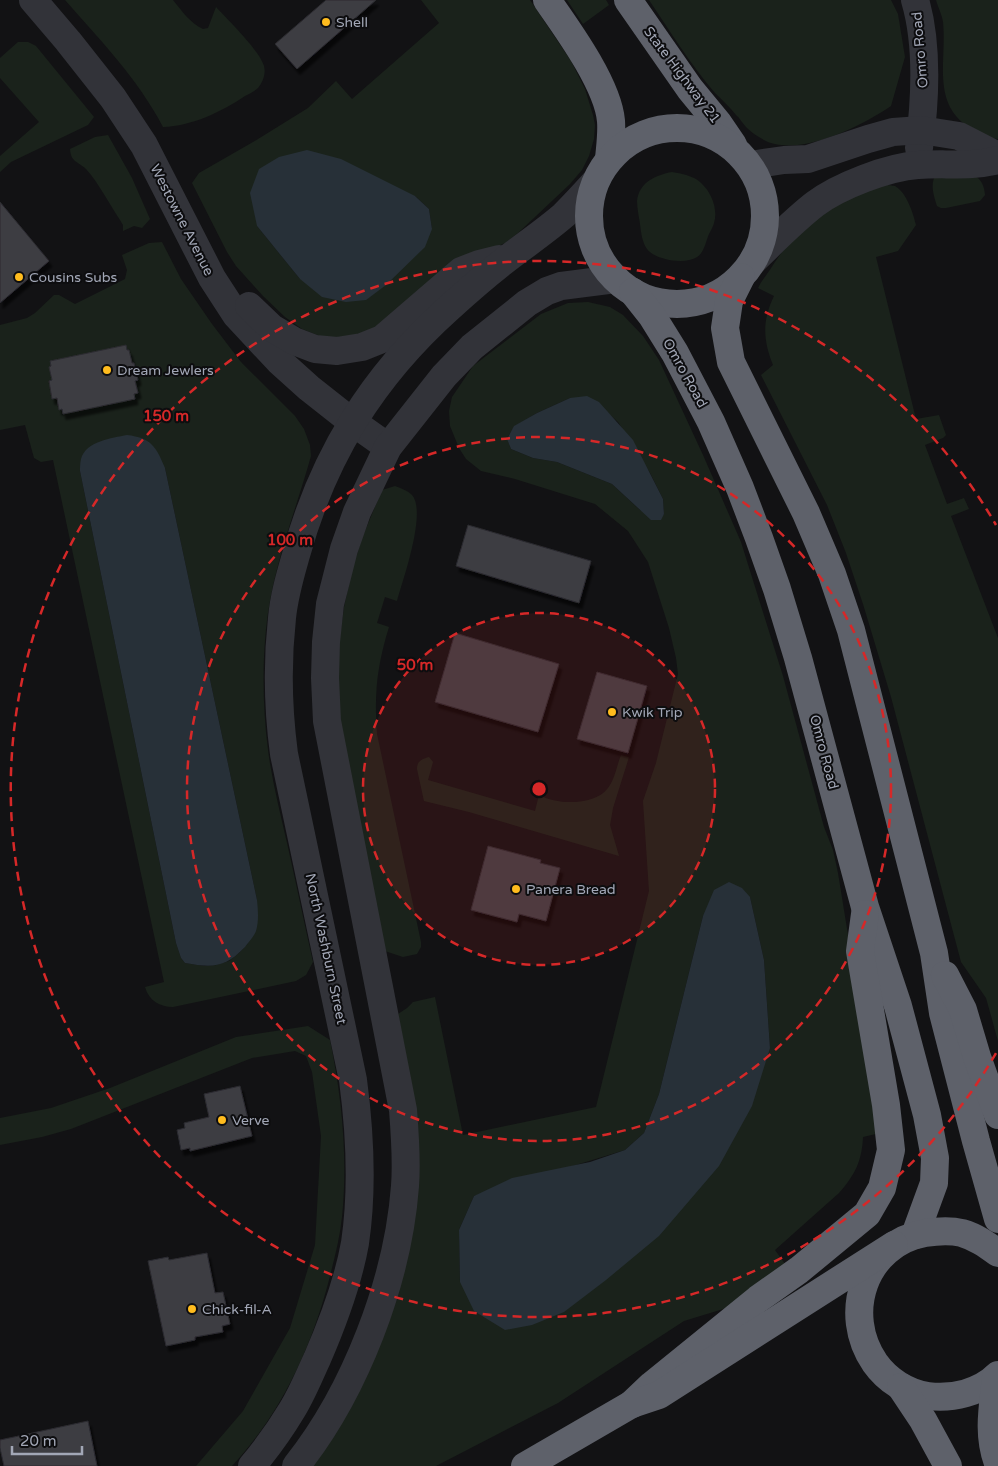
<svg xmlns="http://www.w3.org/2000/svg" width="998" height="1466" font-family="'Varela Round',sans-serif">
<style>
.green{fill:#1a221b;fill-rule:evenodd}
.water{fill:#273038}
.building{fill:#3c3c42;stroke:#2c2b30;filter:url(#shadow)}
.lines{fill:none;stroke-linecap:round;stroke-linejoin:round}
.minor{stroke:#323339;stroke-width:28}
.highway{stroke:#5e616a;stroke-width:28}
.ring{fill:none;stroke:#d62828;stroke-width:2.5;stroke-dasharray:9 6}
.poi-dot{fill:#ffbc1e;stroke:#0d0d0f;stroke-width:2}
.labels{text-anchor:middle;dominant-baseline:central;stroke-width:4;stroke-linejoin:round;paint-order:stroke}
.poi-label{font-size:14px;fill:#a2a7b6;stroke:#0d0d0f;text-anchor:start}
.street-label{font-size:14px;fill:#a2a7b6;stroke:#0d0d0f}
.centre{fill:#d62828;stroke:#0d0d0f;stroke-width:2.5}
.ring-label{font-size:15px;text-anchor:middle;font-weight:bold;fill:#d62828;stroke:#0d0d0f;stroke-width:4;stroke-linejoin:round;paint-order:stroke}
</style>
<defs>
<filter id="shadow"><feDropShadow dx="3" dy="5.5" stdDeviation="1" flood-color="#0009"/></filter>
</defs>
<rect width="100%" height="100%" fill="#121214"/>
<!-- green -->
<g class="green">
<path d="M65,0H173C182,11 190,23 203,29L208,28L216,7C228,20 260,51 264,66C266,74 263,82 258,88C255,91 249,94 245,96C221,112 192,126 163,127C138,79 100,40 65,0Z"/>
<path d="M421,0H530L571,61L585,89L593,115L595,125L594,139L589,156L582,170L570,184L518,233L505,243L469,259L399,315L359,336L325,338L302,329L285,317L263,296L236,266L227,252L192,183L199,173L253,142L308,108L336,81L352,99L439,23ZM415,196L429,209L432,229L300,279L257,226Z"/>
<path d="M567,0H606L609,5L583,24Z"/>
<path d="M649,0H891L898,14L905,57L891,106C863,125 810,152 775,144C765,142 753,134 746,127C742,123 740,118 736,115C730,107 722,100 715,93C690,64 670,31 649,0Z"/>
<path d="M936,0H998V139C984,137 982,136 970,128C931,103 947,61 943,22C942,15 938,7 936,0Z"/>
<path d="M18,42H28L36,46L94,117L88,125L11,162L0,172V156L39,122L0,78V58Z"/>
<path d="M108,135L132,178L150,219L142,228L134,226L123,231V225L120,220C110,205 98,182 86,169C78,161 71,163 70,149L95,137Z"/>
<path d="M672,172C679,173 688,175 694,178C709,186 719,207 714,223C713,227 711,230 709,234C706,241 704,253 697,257C685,265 655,260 647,249C642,242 641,232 640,224C639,217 637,208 637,201C639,182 656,175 672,172Z"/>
<path d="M974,175C982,180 984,186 985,195L980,201L946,208H941L937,206C934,197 930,185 935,176Z"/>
<path d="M887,185C888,185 895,186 895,186C907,193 913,213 916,225L898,251L876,257L916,419L939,415L946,435L943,438L925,445L947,504L964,498L969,509L951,516L998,638V1041L986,998L961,962L891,697L863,604L846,553L827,505L761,375L773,365C763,340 762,321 774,296L758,288C762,280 768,273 773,265C779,256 786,246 794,238C818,213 854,192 887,185Z"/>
<path d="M162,242L181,279L212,324L241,362L295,416L304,429L310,445L311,456C295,513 272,569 266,629C262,668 263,711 268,750C272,781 280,812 287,843C296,883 304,922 313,962L306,975L296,981L173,1007C160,1007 149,1001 145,987L164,982L53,460L41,462L34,458L25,425L0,430V325L27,318L35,313L54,295H59L75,304L125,279L127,270L122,255L149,243ZM165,468L257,900L248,943L240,952L229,961L216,965L205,966L185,963L181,958L176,943L80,471Z"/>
<path d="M588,302L610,307L623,315L643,336L659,360L703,455L741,542L783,676L824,827L833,850L838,873L880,1133L863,1137C862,1161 855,1175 839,1193L775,1250L785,1264L733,1306L684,1321L558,1403L436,1466H310L338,1428L367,1376L396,1302L409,1248L415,1104L398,1014L407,1008L413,1002L435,997L463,1135L596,1107L649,891L643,801L656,763L678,674L676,658L669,628L648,562L628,531L595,504L515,479L481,471L466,459L459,448L450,426L449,411L452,397L473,366L541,314L568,303ZM570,398L610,415L618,422L650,473L663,499L664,515L640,510L612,484L557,462L533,458L511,449L507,438L515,426L537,413ZM750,897L764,960L770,1048L460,1282L459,1230L474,1196L625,1150L644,1133L659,1094L703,916Z"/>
<path d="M395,486C400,488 407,490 412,495C427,512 403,579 397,601L385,597L377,623L389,627C377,666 374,693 377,734L421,942V947L417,954L403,957L385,951L340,724L338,671L340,637L344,607L352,570L362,538L382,490Z"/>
<path d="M621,755L629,757L613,808L610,825L619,856L469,812L424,801L417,769C417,761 422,759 429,757L433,762L428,780L535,811L539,795C557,805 595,806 608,788C615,779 617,765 621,755Z"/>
<path d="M308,1026L330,1040C342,1098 348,1158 342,1217C340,1237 335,1256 330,1276C312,1347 282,1412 232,1466H196L243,1411L290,1328L315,1245L321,1136L312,1072L306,1056L295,1051L252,1058L71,1129L42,1137L0,1145V1118L51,1108L110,1088L236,1037Z"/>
</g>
<!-- water -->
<g class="water">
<path d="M307,150L341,159L415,196L429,209L432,229L425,247L386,285L366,300L346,302L322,297L300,279L257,226L250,193L259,169L279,157Z"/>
<path d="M587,396L599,402L633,440L663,499L664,514L661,520H651L612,484L557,462L533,458L511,449L507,439L514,426L537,413L570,398Z"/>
<path d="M127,435C151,438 156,446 165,468L257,900C258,910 259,921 256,931C254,936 249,942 245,947C225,968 212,968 185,963L181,958L176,943L80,471C80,468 80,463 81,459C86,441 112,438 127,435Z"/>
<path d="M729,882L742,888L750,897L764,960L770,1048L752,1106L719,1166L659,1236L606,1280L564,1312L532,1325L505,1330L474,1311L460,1282L459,1230L474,1196L512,1178L590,1162L625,1150L644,1133L659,1094L703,916L714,890Z"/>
</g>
<!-- building -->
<g class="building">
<path d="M326,0H376L297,69L275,44Z"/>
<path d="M0,202L49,261L0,303Z"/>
<path d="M126,345L127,350H129L132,363H134L138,380L135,381L138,393L134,394L135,399L63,414L62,409L59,410L57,398L52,399L49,381L52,380L49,367L51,366L50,361Z"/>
<path d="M468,525L591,561L579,603L456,566Z"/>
<path d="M455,633L559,664L538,732L435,702Z"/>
<path d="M597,672L647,686L628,753L577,739Z"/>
<path d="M488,846L541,860L540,863L560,868L546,921L519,914L517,922L471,910Z"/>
<path d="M240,1086L252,1136L190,1151V1148L181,1150L177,1130L185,1128L184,1123L209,1117L204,1094Z"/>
<path d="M207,1253L215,1293L223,1292L230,1324L222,1326L223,1332L195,1337V1340L166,1346L148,1261L168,1257L169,1260Z"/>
<path d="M88,1421L97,1466H4L0,1448V1440Z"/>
</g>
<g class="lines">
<!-- minor -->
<g class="minor">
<path d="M33,0L68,41L113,98L144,145L212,278L236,315L279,361L309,388L347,418L388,447"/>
<path d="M915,0C928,44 925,103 919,148"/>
<path d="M750,165L784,160L808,159L868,139L893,132L921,130L959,136L998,156"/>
<path d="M753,261C773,242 793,221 815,204C839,186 888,167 918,165C945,163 971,167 998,160"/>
<path d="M249,306L272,328L294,341L315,349L337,351L362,347L382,339L461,271L479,264L499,259"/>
<path d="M252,1466C267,1448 280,1430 292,1410C302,1394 309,1376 317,1359C333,1322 348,1283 355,1243C363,1189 360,1133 353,1080L284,754C278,709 277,663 282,618C284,596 290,576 296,555C323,456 373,376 449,308C471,288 493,269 516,252C532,240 549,228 564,215C575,204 585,193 595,182"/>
<path d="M296,1466C355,1392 398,1281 405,1186C407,1161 405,1135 403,1110L327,721L325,678L326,642L330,604L344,549L357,512L388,447L444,376L472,347L527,303L547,291L561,286L616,279"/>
</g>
<!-- highway -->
<g class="highway">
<path d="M547,0C568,30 608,85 611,121C612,134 610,147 609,159"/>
<path d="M628,0L690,89L718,123L733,145"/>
<circle cx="677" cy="216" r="88"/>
<path d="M741,277L729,301L725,328L731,362L806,513L832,574L851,630L934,953L943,1013L976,1141L998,1219"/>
<path d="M633,292L652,316L675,353L711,422L740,488L759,538L777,589L798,658L865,907L898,1006L927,1115L935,1158L934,1183L915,1235"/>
<path d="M945,975L963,1010L977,1057L998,1115"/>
<path d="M998,1253C987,1245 976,1237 962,1233C950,1230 937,1231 925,1233C864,1244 841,1314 875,1363C887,1380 907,1393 928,1396C952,1399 980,1393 998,1375"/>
<path d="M996,1377C993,1406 987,1434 998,1463"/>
<path d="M901,1387L923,1420L948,1466"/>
<path d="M632,1404L652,1385L758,1299L799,1270L867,1214L882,1188L891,1150L886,1105L860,951L865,914"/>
<path d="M525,1466L632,1404L659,1395L894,1245"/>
</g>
</g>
<!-- distance rings -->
<circle cx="539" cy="789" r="176" fill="#d62828" fill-opacity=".12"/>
<g class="ring">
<circle cx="539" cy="789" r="176"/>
<circle cx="539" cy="789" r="352"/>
<path d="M996 1053A528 528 0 1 1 996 525"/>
</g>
<!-- markers -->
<g class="poi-dot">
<circle cx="326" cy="22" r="5"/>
<circle cx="19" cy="277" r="5"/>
<circle cx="107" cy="370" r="5"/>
<circle cx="612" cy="712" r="5"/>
<circle cx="516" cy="889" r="5"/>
<circle cx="222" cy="1120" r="5"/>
<circle cx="192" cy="1309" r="5"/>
</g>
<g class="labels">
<!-- poi labels -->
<g class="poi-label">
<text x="336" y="22">Shell</text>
<text x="29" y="277">Cousins Subs</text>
<text x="117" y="370">Dream Jewlers</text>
<text x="622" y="712">Kwik Trip</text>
<text x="526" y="889">Panera Bread</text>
<text x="232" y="1120">Verve</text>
<text x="202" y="1309">Chick-fil-A</text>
</g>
<!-- street labels -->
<g class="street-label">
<text transform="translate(920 50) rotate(-95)">Omro Road</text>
<text transform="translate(682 75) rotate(53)">State Highway 21</text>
<text transform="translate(182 220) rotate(63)">Westowne Avenue</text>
<text transform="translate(685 373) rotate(61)">Omro Road</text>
<text transform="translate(824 752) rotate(75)">Omro Road</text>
<text transform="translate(326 949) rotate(78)">North Washburn Street</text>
</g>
</g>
<circle cx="539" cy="789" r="8" class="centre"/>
<g class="ring-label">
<text x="166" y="421">150 m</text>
<text x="290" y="545">100 m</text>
<text x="415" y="670">50 m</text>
</g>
<!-- scale -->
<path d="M12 1446v8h70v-8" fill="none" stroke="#a2a7b6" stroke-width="2.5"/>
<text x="20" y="1446" font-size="15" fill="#a2a7b6" stroke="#0d0d0f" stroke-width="4" paint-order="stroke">20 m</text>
</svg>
